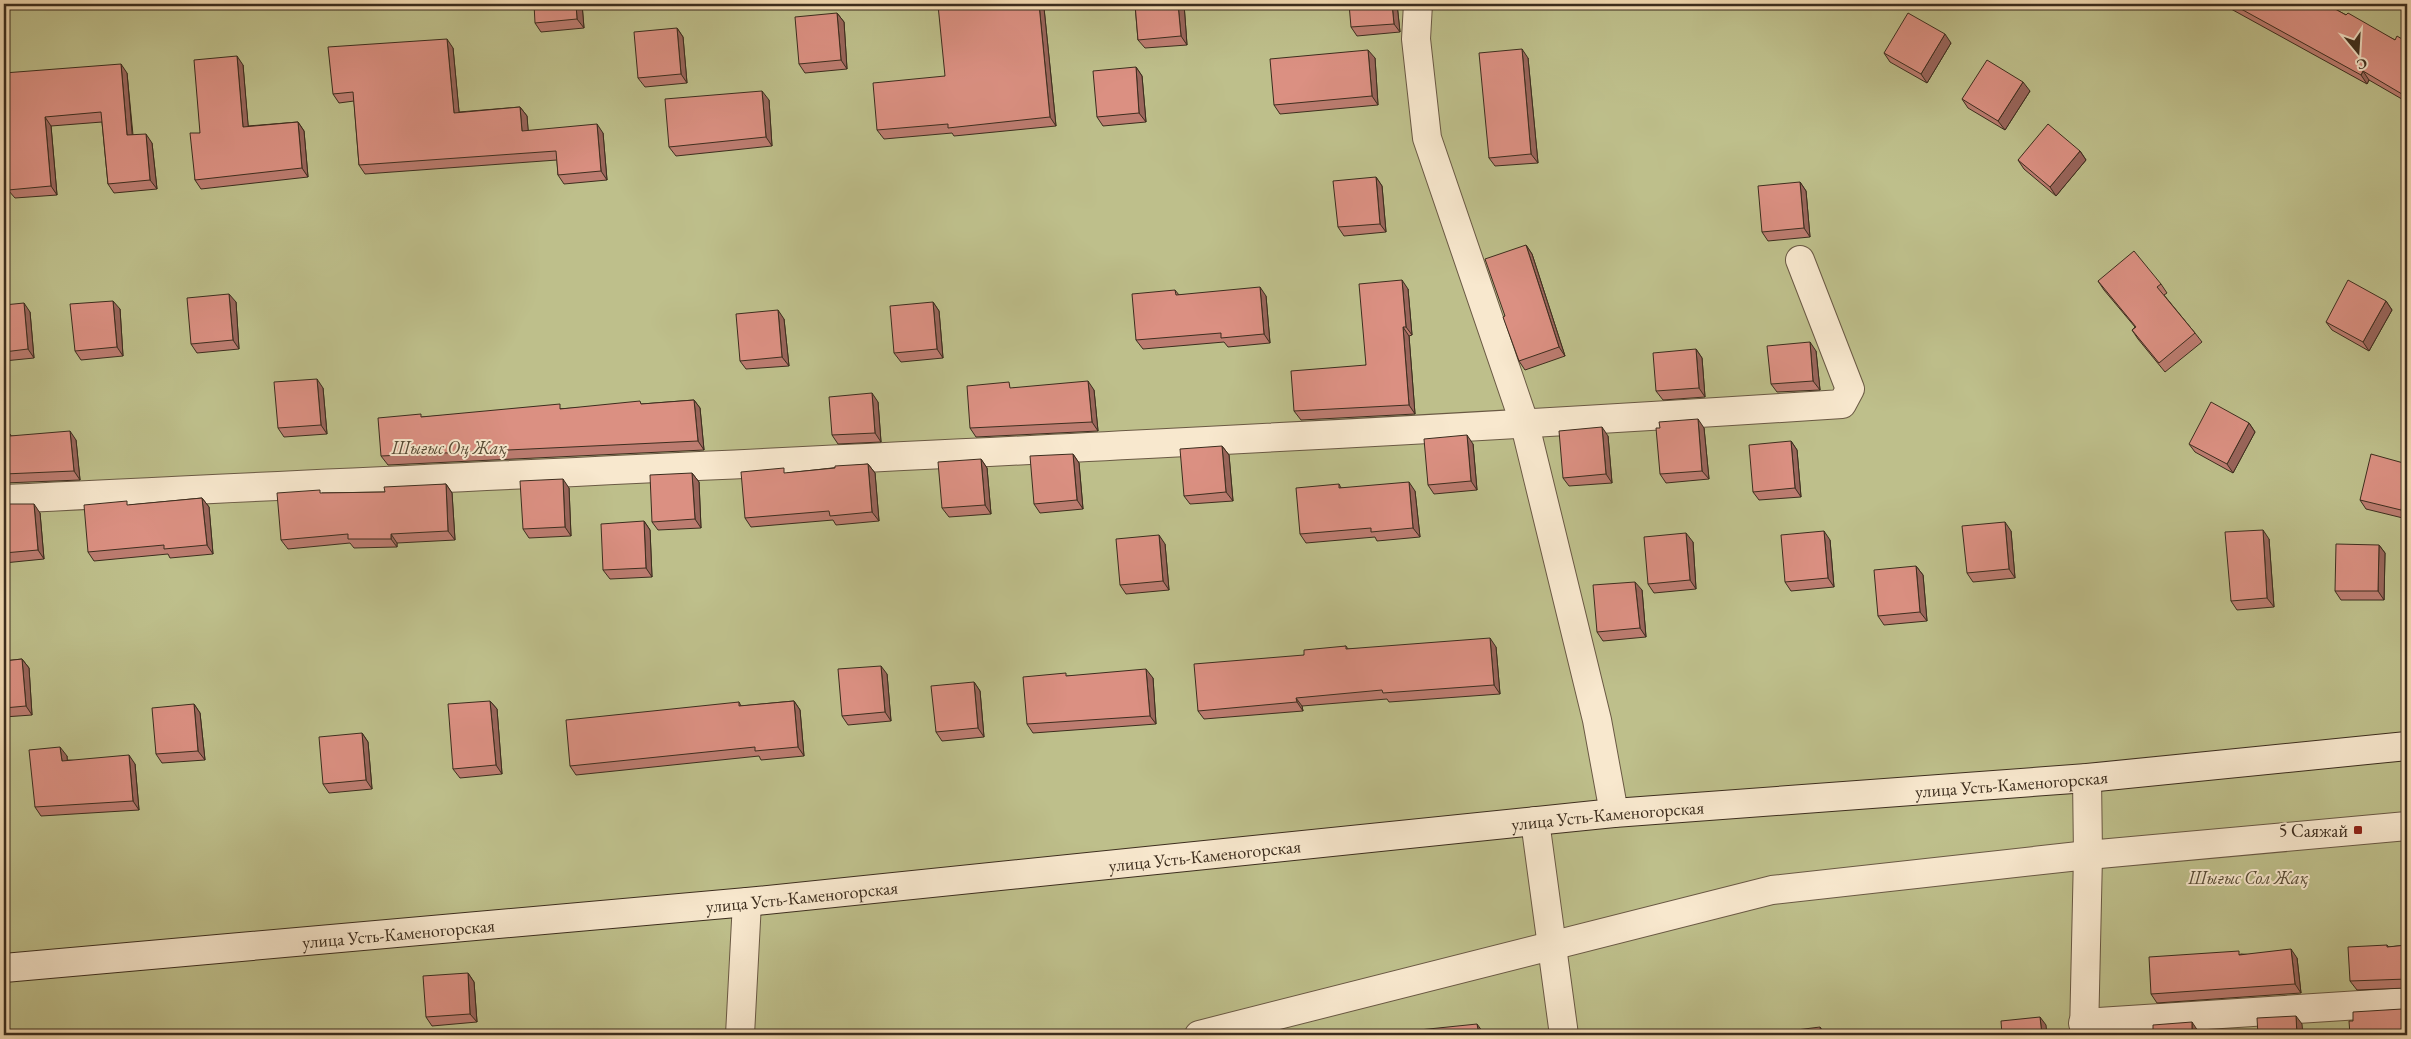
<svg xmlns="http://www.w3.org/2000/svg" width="2411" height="1039" font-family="'EB Garamond',serif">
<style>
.green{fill:#bebf8b;stroke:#7d7654}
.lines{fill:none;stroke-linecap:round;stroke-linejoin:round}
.street-casing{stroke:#6a5944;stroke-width:30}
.secondary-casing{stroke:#3c2d1e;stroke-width:30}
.street{stroke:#f8e8ce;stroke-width:28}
.secondary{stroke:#f8e8ce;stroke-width:28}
.wall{fill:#bc7c70;stroke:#3c2d1e}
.shaded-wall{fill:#99655b;stroke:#3c2d1e}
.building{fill:#db9082;stroke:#3c2d1e}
.poi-dot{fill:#8f2418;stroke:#f8e8ce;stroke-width:2}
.labels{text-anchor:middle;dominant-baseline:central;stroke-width:4;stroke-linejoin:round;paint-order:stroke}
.park-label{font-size:18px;font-style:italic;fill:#564a34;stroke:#f8e8ce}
.street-label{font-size:18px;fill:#3c2d1e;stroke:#f8e8ce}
.poi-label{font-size:18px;fill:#3c2d1e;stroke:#f8e8ce;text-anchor:end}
</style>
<rect width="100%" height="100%" fill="#f4dcb4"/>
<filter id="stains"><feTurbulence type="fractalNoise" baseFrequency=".004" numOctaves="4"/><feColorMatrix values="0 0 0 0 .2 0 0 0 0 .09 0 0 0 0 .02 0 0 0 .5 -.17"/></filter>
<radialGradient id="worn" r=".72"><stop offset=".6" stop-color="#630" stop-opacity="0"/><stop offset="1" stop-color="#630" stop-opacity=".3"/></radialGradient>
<!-- green -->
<rect class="green" x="4" y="4" width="2403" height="1031"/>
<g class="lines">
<defs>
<g id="street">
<path d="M1418,4L1416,39L1427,138L1525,425L1597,720L1614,813"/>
<path d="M4,499C617,469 1230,444 1842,404L1850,389L1800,260"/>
<path d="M1535,821L1564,1035"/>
<path d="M2083,1023L2407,1002"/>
<path d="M740,1035L747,902"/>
<path d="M1199,1035L1772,890L2088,855L2407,826"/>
<path d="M2084,1035L2088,855L2087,778"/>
</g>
<g id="secondary">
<path id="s1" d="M4,968L747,902L1614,813L2087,778L2407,746"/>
</g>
</defs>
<!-- street casing -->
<use href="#street" class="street-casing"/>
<!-- secondary casing -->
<use href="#secondary" class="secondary-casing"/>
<!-- street -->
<use href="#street" class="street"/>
<!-- secondary -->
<use href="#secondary" class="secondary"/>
</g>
<!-- wall -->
<g class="wall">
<path d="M582,4L584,28L541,32L535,23Z"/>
<path d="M1135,4H1184L1187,45L1145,48L1138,40Z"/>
<path d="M1397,4L1400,32L1357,36L1351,27Z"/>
<path d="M2222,4H2326L2346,15L2395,40L2407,42V102L2369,80L2367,84Z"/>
<path d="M1044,8L1056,126L954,136L952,133L884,139L877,130L945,76Z"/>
<path d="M837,13L844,22L847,69L805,73L799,64Z"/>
<path d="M677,28L683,37L687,83L645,87L638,78Z"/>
<path d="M1951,43L1927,83L1890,62L1884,53Z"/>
<path d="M453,48L459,112L520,107L527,116L528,131L603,133L607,180L564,184L558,175L557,160L365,174L359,165L354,101L339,103L333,94Z"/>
<path d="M1375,58L1378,105L1280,114L1274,105Z"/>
<path d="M1528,58L1538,163L1495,166L1489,158Z"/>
<path d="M243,65L248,126L298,122L304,131L308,177L201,189L195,180L200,133Z"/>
<path d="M1136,67L1142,76L1146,122L1103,126L1097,117Z"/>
<path d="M127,73L133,135L152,143L157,189L114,193L108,184L102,122L51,126L57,195L15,198L8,190L4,138Z"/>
<path d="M2030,91L2005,130L1968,108L1962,99Z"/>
<path d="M769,100L772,146L676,156L669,147Z"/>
<path d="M2080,151L2086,160L2056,196L2024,169L2018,160Z"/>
<path d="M1376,177L1382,186L1386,232L1344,236L1338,227Z"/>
<path d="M1800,182L1806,191L1810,237L1768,241L1762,232Z"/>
<path d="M1526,245L1532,254L1565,356L1525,370L1519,361L1505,316Z"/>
<path d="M2098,281L2161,284L2167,293L2164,295L2195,333L2202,342L2165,372L2138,339L2132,330L2135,327L2104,290Z"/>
<path d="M1408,289L1412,335L1409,336L1415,414L1301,420L1294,411L1366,365Z"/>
<path d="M1175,290L1179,295L1266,296L1270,343L1228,347L1224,342L1143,349L1136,340Z"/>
<path d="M2386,301L2392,310L2369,351L2332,330L2326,322Z"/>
<path d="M236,302L239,349L197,353L191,344Z"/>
<path d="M933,302L939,311L943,358L901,362L894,353Z"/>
<path d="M4,305L30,312L34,358L4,361Z"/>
<path d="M120,309L123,356L81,360L75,351Z"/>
<path d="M784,319L789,366L746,369L740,361Z"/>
<path d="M1696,349L1702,358L1705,397L1663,400L1656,391Z"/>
<path d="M1816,351L1820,390L1777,392L1771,384Z"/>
<path d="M323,388L327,434L284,437L278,428Z"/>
<path d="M1013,388L1094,390L1098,431L976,437L970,428Z"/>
<path d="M694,400L700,408L704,450L388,465L381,456L422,417L642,404Z"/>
<path d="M878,402L881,442L838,444L832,435Z"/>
<path d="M2249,423L2255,432L2233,473L2195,452L2189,444Z"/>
<path d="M1704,428L1709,479L1666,483L1660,474Z"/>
<path d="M10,434L11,436L76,440L80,480L4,483V435Z"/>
<path d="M1608,436L1612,483L1569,486L1563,478Z"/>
<path d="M1791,441L1797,450L1801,497L1759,500L1753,492Z"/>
<path d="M1473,444L1477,490L1434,494L1428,485Z"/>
<path d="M1222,446L1229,455L1233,501L1190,504L1184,496Z"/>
<path d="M1073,454L1079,463L1083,509L1040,513L1034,504Z"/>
<path d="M981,459L987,468L991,514L949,517L942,508Z"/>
<path d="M868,464L875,473L879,521L836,525L833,520L751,527L745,518L787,473Z"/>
<path d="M2407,464V519L2366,509L2360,500Z"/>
<path d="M692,473L699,482L701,528L658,530L652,522Z"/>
<path d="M446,484L452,493L455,540L397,543V547L354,548L350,543L288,549L281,540L322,493L385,492Z"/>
<path d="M1339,484L1341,488L1415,491L1420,537L1377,541L1375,537L1306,543L1300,534Z"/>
<path d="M569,488L571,536L529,538L523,529Z"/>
<path d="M202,498L209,507L213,554L170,558L168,554L94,561L88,552L129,505Z"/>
<path d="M4,504L40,513L44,559L4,563Z"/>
<path d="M644,521L650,530L652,577L610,579L603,570Z"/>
<path d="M2011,531L2015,578L1973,582L1967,573Z"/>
<path d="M2269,539L2274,607L2237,610L2231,601Z"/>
<path d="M1830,540L1834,587L1791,591L1785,582Z"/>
<path d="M1693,542L1696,589L1654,593L1648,584Z"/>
<path d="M1165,544L1169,590L1126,594L1120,585Z"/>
<path d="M2379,545L2385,553L2384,600H2341L2335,591Z"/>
<path d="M1916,566L1923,575L1927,621L1884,625L1878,616Z"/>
<path d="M1642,590L1646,637L1603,641L1597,632Z"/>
<path d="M1346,646L1348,649L1496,647L1500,694L1389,702L1387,699L1302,706L1303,711L1204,719L1198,711L1304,655Z"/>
<path d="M22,659L29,668L32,715L4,717V661Z"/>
<path d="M887,674L891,721L848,725L842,716Z"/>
<path d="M1067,676L1153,678L1156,724L1033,733L1027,724Z"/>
<path d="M974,682L980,691L984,737L942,741L936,732Z"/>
<path d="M490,701L497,709L502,774L460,778L453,769Z"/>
<path d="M794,701L800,710L804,756L761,760L759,756L576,775L570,766L739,702L741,706Z"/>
<path d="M194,704L200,713L205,760L162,763L156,754Z"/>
<path d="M362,733L368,742L372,789L329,793L323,784Z"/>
<path d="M67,756V760L135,764L139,810L41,816L35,807Z"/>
<path d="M2387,945L2389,947L2407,945V988L2357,990L2350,981Z"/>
<path d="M2241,954L2297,958L2301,993L2157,1003L2151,994Z"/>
<path d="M468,973L474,982L477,1022L432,1026L426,1017Z"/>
</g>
<!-- shaded-wall -->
<g class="shaded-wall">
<path d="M576,4H582L584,28L577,19Z"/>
<path d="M1039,4H1042L1044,8L1056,126L1050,117Z"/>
<path d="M1178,4H1184L1187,45L1181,36Z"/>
<path d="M1392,4H1397L1400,32L1394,24Z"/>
<path d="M837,13L844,22L847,69L841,60Z"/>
<path d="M677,28L683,37L687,83L681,74Z"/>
<path d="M1945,34L1951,43L1927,83L1921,74Z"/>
<path d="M447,39L453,48L460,122L454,113Z"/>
<path d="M1522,49L1528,58L1538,163L1531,154Z"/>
<path d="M1368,50L1375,58L1378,105L1372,96Z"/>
<path d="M237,56L243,65L249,135L243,127Z"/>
<path d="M121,64L127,73L133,144L127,135Z"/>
<path d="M1136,67L1142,76L1146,122L1139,113Z"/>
<path d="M2363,71L2369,80L2367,84L2361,75Z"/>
<path d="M2023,82L2030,91L2005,130L1998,121Z"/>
<path d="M762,91L769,100L772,146L766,137Z"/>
<path d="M520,107L527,116L529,140L522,131Z"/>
<path d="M45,117L51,126L57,195L51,186Z"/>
<path d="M298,122L304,131L308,177L302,168Z"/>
<path d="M597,124L603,133L607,180L601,171Z"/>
<path d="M146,134L152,143L157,189L150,180Z"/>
<path d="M2080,151L2086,160L2056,196L2050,187Z"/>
<path d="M1376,177L1382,186L1386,232L1380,224Z"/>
<path d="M1800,182L1806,191L1810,237L1804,228Z"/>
<path d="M1526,245L1532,254L1565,356L1559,347Z"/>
<path d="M1402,280L1408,289L1412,335L1406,327Z"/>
<path d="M1260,287L1266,296L1270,343L1264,334Z"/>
<path d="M229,294L236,302L239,349L233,340Z"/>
<path d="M113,301L120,309L123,356L117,347Z"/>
<path d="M2386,301L2392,310L2369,351L2363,342Z"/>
<path d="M933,302L939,311L943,358L937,349Z"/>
<path d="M24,303L30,312L34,358L28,349Z"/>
<path d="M778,310L784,319L789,366L782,357Z"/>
<path d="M1403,327L1409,336L1415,414L1409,405Z"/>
<path d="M1810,342L1816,351L1820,390L1813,381Z"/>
<path d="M1696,349L1702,358L1705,397L1699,388Z"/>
<path d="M317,379L323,388L327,434L321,425Z"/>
<path d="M1088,381L1094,390L1098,431L1092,422Z"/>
<path d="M872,393L878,402L881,442L875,433Z"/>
<path d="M694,400L700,408L704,450L698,441Z"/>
<path d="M1698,419L1704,428L1709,479L1702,471Z"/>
<path d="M2249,423L2255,432L2233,473L2227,464Z"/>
<path d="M1602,427L1608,436L1612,483L1606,474Z"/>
<path d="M70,431L76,440L80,480L74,471Z"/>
<path d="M1467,435L1473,444L1477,490L1471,481Z"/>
<path d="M1791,441L1797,450L1801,497L1795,488Z"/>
<path d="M1222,446L1229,455L1233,501L1226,492Z"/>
<path d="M1073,454L1079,463L1083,509L1077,500Z"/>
<path d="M981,459L987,468L991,514L985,505Z"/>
<path d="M868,464L875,473L879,521L872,512Z"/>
<path d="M692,473L699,482L701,528L695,519Z"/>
<path d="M563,479L569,488L571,536L565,527Z"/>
<path d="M1409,482L1415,491L1420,537L1413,528Z"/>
<path d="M446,484L452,493L455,540L448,531Z"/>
<path d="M202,498L209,507L213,554L207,545Z"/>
<path d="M34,504L40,513L44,559L38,550Z"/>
<path d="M2402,506L2407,513V519L2401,510Z"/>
<path d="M644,521L650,530L652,577L646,568Z"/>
<path d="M2005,522L2011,531L2015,578L2009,569Z"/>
<path d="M2263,530L2269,539L2274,607L2267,598Z"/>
<path d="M1824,531L1830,540L1834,587L1828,578Z"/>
<path d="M1686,533L1693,542L1696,589L1690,580Z"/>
<path d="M391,534L397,543V547L391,539Z"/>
<path d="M1159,535L1165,544L1169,590L1163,581Z"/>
<path d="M2379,545L2385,553L2384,600L2378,591Z"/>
<path d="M1916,566L1923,575L1927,621L1920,612Z"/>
<path d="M1635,582L1642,590L1646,637L1640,628Z"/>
<path d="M1490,638L1496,647L1500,694L1494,685Z"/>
<path d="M22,659L29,668L32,715L26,706Z"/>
<path d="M881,666L887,674L891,721L885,712Z"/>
<path d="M1146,669L1153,678L1156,724L1150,716Z"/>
<path d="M974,682L980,691L984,737L978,728Z"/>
<path d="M1296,698L1302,706L1303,711L1297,702Z"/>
<path d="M490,701L497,709L502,774L496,765Z"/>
<path d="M794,701L800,710L804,756L798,747Z"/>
<path d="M194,704L200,713L205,760L198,751Z"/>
<path d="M362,733L368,742L372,789L366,780Z"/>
<path d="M60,747L67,756L68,770L62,761Z"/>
<path d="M129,755L135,764L139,810L133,801Z"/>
<path d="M2291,949L2297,958L2301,993L2295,984Z"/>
<path d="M468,973L474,982L477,1022L470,1014Z"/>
<path d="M2296,1016L2302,1024L2303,1035H2297Z"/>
<path d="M2040,1017L2046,1025L2047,1035H2042Z"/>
<path d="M2192,1022L2198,1031V1035H2192Z"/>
<path d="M1477,1024L1485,1035H1479Z"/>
<path d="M1820,1027L1826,1035H1821Z"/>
</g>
<!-- building -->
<g class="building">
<path d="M534,4H576L577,19L535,23Z"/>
<path d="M963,4H1039L1050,117L948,128V124L877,130L873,83L945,76L938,5Z"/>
<path d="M1135,4H1178L1181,36L1138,40Z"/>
<path d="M1349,4H1392L1394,24L1351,27Z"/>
<path d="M2232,4H2326L2346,15L2348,13L2395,40L2397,36L2407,42V97L2363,71L2361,75Z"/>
<path d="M837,13L841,60L799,64L795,17Z"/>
<path d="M1908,13L1945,34L1921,74L1884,53Z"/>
<path d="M677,28L681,74L638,78L634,32Z"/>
<path d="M447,39L454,113L520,107L522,131L597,124L601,171L558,175L556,151L359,165L353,92L333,94L328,47Z"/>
<path d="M1522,49L1531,154L1489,158L1479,53Z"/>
<path d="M1368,50L1372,96L1274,105L1270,59Z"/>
<path d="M237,56L243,127L298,122L302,168L195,180L190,133H200L194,60Z"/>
<path d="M1987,60L2023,82L1998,121L1962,99Z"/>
<path d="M121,64L127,135L146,134L150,180L108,184L101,112L45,117L51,186L8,190L4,138V73Z"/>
<path d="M1136,67L1139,113L1097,117L1093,71Z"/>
<path d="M762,91L766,137L669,147L665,99Z"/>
<path d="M2048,124L2080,151L2050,187L2018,160Z"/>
<path d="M1376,177L1380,224L1338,227L1333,181Z"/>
<path d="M1800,182L1804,228L1762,232L1758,186Z"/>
<path d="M1526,245L1559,347L1519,361L1503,317L1505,316L1485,259Z"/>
<path d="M2134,251L2161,284L2157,287L2195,333L2159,363L2132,330L2136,327L2098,281Z"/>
<path d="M1402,280L1406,327H1403L1409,405L1294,411L1291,371L1366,365L1359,284Z"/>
<path d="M2348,280L2386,301L2363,342L2326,322Z"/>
<path d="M1260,287L1264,334L1221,338V333L1136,340L1132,294L1175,290L1176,295Z"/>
<path d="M229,294L233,340L191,344L187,298Z"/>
<path d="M113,301L117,347L75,351L70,304Z"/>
<path d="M933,302L937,349L894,353L890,306Z"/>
<path d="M24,303L28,349L4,352V305Z"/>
<path d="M778,310L782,357L740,361L736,314Z"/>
<path d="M1810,342L1813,381L1771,384L1767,346Z"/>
<path d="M1696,349L1699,388L1656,391L1653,353Z"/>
<path d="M317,379L321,425L278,428L274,382Z"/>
<path d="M1088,381L1092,422L970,428L967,386L1009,382L1010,388Z"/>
<path d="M872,393L875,433L832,435L829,397Z"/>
<path d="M694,400L698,441L381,456L378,418L421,414V417L560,404V409L640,401L641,404Z"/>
<path d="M2211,402L2249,423L2227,464L2189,444Z"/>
<path d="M1698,419L1702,471L1660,474L1656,428H1660L1659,422Z"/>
<path d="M1602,427L1606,474L1563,478L1559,431Z"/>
<path d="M70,431L74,471L4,474V435L10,434V436Z"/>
<path d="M1467,435L1471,481L1428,485L1424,439Z"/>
<path d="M1791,441L1795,488L1753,492L1749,445Z"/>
<path d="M1222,446L1226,492L1184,496L1180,449Z"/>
<path d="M1073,454L1077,500L1034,504L1030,456Z"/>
<path d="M2371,454L2407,464V507L2402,506L2401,510L2360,500Z"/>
<path d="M981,459L985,505L942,508L938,462Z"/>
<path d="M868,464L872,512L830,516L829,511L745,518L741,472L784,468V473L835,468V466Z"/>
<path d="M692,473L695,519L652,522L650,475Z"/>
<path d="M563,479L565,527L523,529L520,481Z"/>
<path d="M1409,482L1413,528L1371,532V528L1300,534L1296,488L1339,484V488Z"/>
<path d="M446,484L448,531L391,534V539H348V534L281,540L277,493L320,490V493L385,492L384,487Z"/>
<path d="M202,498L207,545L164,549V545L88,552L84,505L127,501V505Z"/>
<path d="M4,504H34L38,550L4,553Z"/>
<path d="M644,521L646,568L603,570L601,524Z"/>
<path d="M2005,522L2009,569L1967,573L1962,526Z"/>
<path d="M2263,530L2267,598L2231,601L2225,532Z"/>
<path d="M1824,531L1828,578L1785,582L1781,535Z"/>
<path d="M1686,533L1690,580L1648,584L1644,537Z"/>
<path d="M1159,535L1163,581L1120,585L1116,539Z"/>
<path d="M2336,544L2379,545L2378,591H2335Z"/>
<path d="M1916,566L1920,612L1878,616L1874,570Z"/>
<path d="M1635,582L1640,628L1597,632L1593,585Z"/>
<path d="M1490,638L1494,685L1383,693L1382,690L1296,698L1297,702L1198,711L1194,664L1304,655V650L1346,646V649Z"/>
<path d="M22,659L26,706L4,708V661Z"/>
<path d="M881,666L885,712L842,716L838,669Z"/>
<path d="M1146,669L1150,716L1027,724L1023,677L1066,673V676Z"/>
<path d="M974,682L978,728L936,732L931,686Z"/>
<path d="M490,701L496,765L453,769L448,704Z"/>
<path d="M794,701L798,747L755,751V747L570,766L566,720L739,702V706Z"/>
<path d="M194,704L198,751L156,754L152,708Z"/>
<path d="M362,733L366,780L323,784L319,737Z"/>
<path d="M60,747L62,761L129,755L133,801L35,807L29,750Z"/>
<path d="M2387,945V947L2407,945V979L2350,981L2348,947Z"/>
<path d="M2291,949L2295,984L2151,994L2149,957L2239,951V955Z"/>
<path d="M468,973L470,1014L426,1017L423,976Z"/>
<path d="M2407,1007V1035H2350L2349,1021H2353V1012L2402,1009Z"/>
<path d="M2296,1016L2297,1035H2258L2257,1018Z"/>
<path d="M2040,1017L2042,1035H2002L2001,1021Z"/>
<path d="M2192,1022V1035H2153V1025Z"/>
<path d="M1477,1024L1479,1035H1380V1034Z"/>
<path d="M1820,1027L1821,1035H1782L1781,1032Z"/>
</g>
<!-- markers -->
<rect class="poi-dot" x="2353" y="825" width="10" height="10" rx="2.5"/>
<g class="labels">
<!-- park labels -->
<g class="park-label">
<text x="449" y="447">Шығыс Оң Жақ</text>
<text x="2248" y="877">Шығыс Сол Жақ</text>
</g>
<!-- street labels -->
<g class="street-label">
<text stroke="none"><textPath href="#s1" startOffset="2016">улица Усть-Каменогорская</textPath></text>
<text stroke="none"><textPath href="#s1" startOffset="1611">улица Усть-Каменогорская</textPath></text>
<text stroke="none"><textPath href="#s1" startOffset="1206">улица Усть-Каменогорская</textPath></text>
<text stroke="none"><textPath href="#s1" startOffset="801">улица Усть-Каменогорская</textPath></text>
<text stroke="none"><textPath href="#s1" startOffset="396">улица Усть-Каменогорская</textPath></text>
</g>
<!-- poi labels -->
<g class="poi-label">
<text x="2348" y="830">5 Саяжай</text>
</g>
</g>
<!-- margin -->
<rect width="2411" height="1039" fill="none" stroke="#f4dcb4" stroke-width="20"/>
<rect x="5" y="5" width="2401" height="1029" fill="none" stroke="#3c2d1e" stroke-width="2.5"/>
<rect x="10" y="10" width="2391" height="1019" fill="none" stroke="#3c2d1e"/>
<!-- north arrow -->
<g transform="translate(2358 52) rotate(162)" stroke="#f8e8ce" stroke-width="4" paint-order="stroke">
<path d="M0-4L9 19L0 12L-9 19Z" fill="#3c2d1e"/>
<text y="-8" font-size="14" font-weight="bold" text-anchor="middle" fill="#3c2d1e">С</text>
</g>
<rect width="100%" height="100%" filter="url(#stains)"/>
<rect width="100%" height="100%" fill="url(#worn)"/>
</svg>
